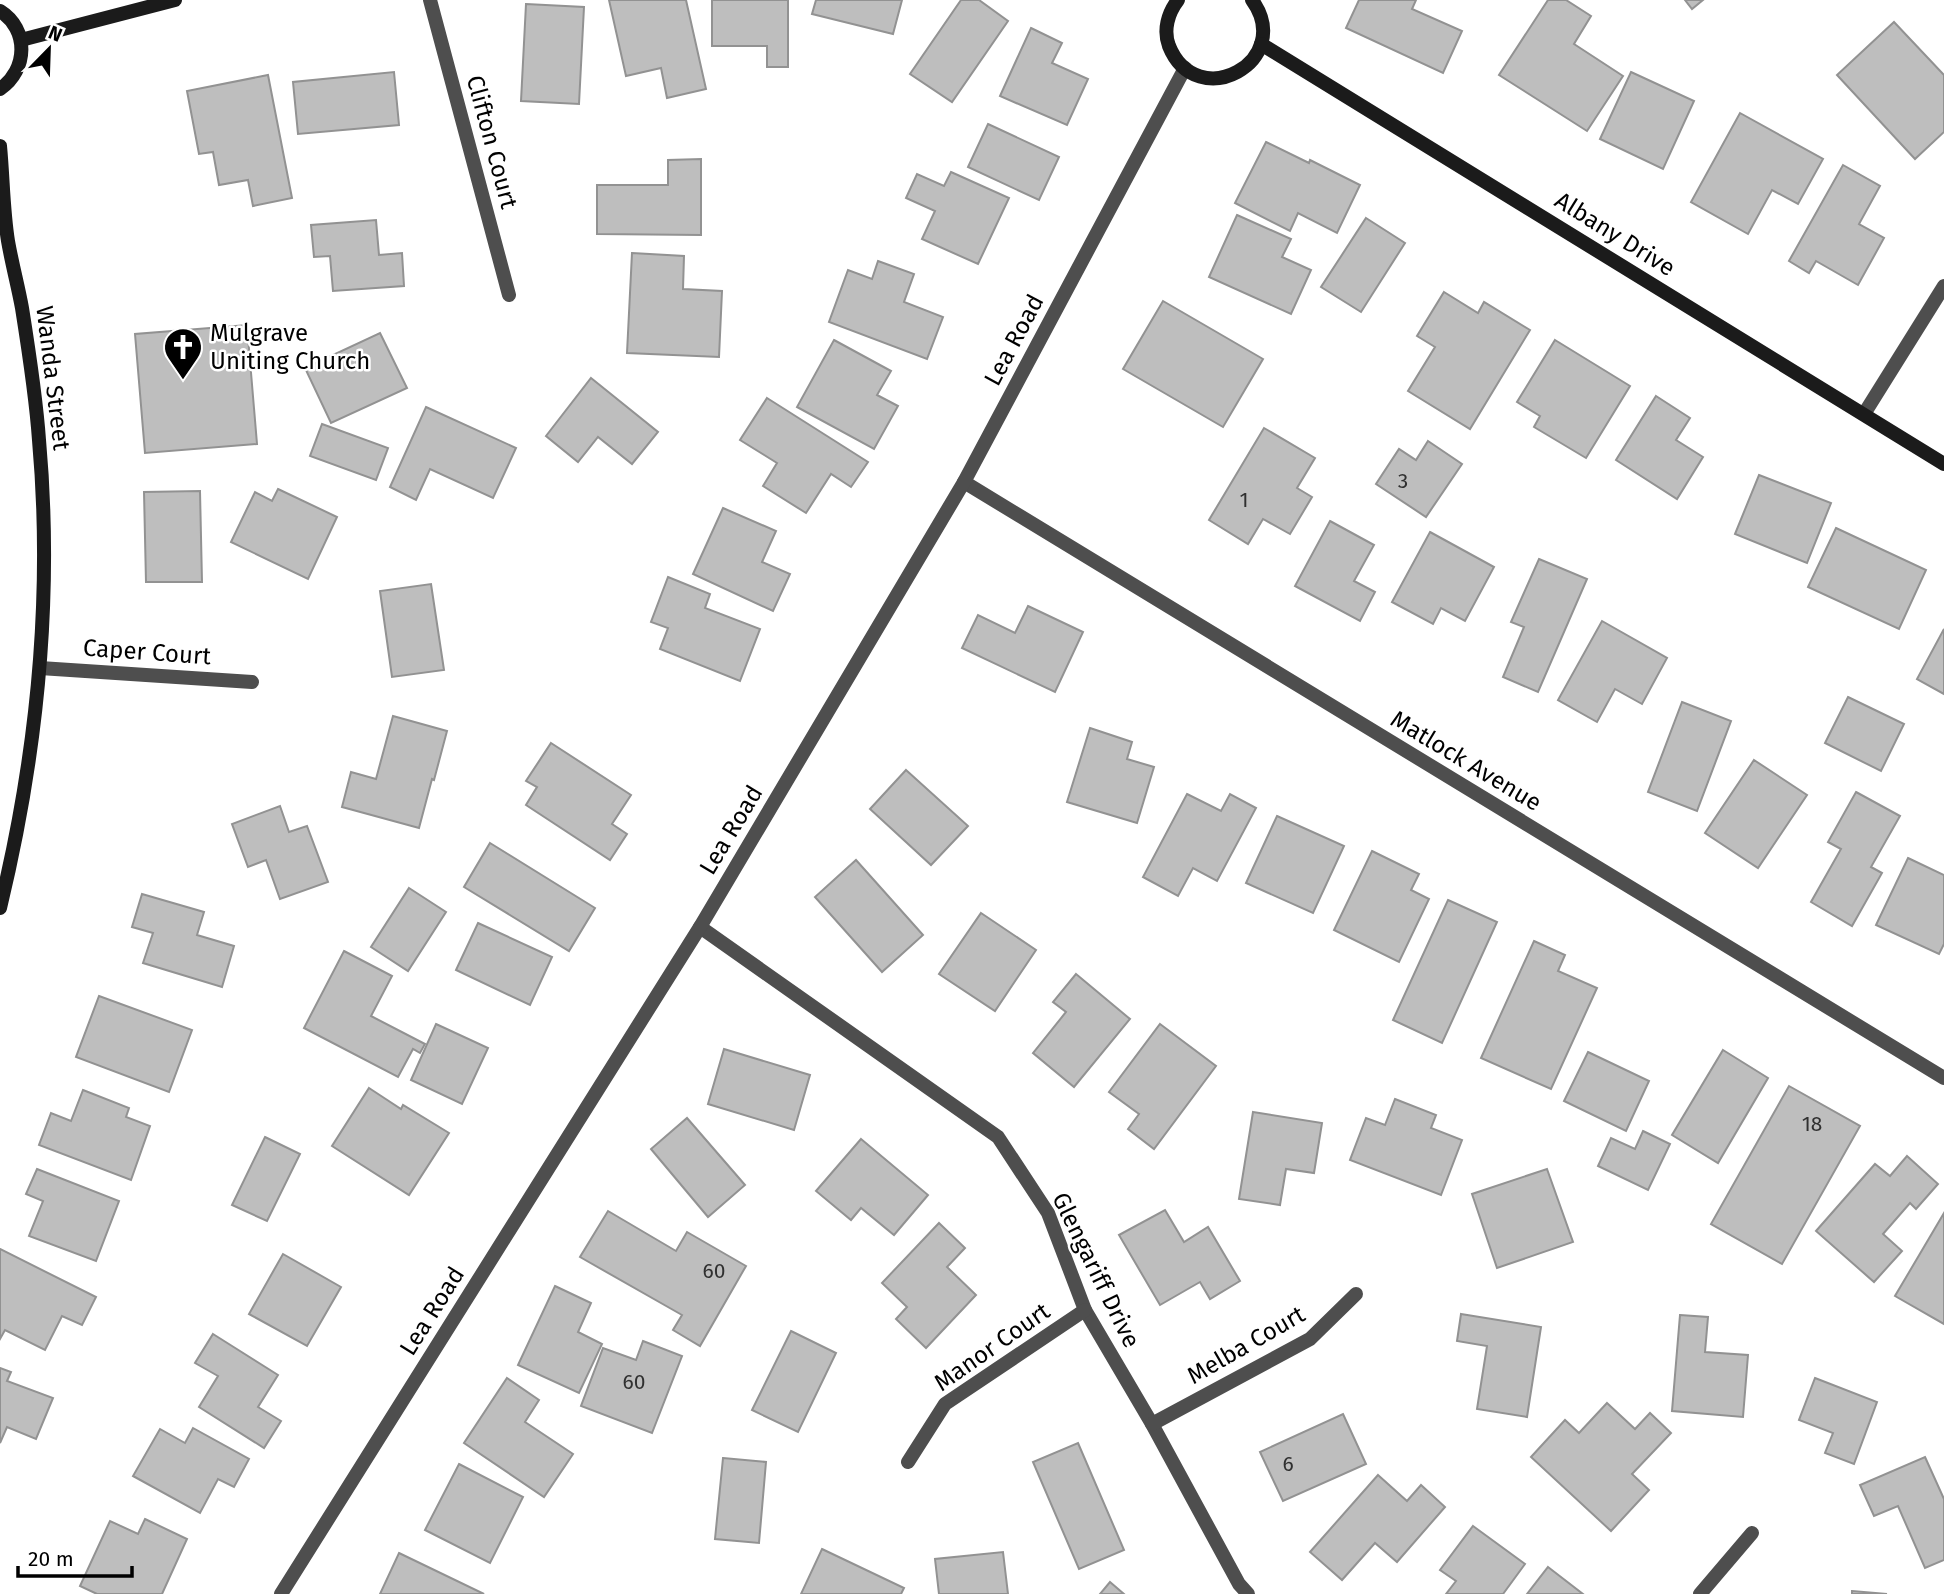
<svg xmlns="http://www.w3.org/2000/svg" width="1944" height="1594" font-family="'Fira Sans',sans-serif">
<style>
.building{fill:#bebebe;stroke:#929292;stroke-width:2}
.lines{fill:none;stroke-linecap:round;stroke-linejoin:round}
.street{stroke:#4e4e4e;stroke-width:14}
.secondary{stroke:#1b1b1b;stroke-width:14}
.labels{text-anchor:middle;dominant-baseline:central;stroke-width:5;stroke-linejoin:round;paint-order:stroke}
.number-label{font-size:21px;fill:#303030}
.street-label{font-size:24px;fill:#000;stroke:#fff}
.poi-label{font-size:24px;fill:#000;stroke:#fff;text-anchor:start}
</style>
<rect width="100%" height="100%" fill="#fff"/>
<!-- building -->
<g class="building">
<path d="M609,0H686L706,89L667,98L661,68L626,76Z"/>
<path d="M712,0H788V67H767V46H712Z"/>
<path d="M816,0H902L893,34L812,14Z"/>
<path d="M961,0H979L1008,21L952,102L910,74Z"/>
<path d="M1359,0H1416L1412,9L1462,31L1443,73L1346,28Z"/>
<path d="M1548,0H1566L1591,16L1574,44L1623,76L1587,131L1499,75Z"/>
<path d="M1685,0H1703L1692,9Z"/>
<path d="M526,4L584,7L579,104L521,101Z"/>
<path d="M1894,22L1944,75V132L1915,159L1837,75Z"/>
<path d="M1031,28L1062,43L1052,63L1088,79L1067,125L1000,96Z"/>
<path d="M394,72L399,125L298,134L293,82Z"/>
<path d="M1631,72L1694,101L1663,169L1600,139Z"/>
<path d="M268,75L292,198L253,206L248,180L219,185L213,152L199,154L187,91Z"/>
<path d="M1740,113L1823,159L1798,204L1772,190L1748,234L1691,202Z"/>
<path d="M988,124L1059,157L1039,200L968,167Z"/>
<path d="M1266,142L1309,163L1310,160L1360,185L1337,233L1298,213L1290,231L1235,203Z"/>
<path d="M701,159V235L597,234V185H668V160Z"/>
<path d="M1843,165L1880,186L1859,224L1884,238L1858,285L1816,261L1809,273L1789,261Z"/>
<path d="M951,172L1009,198L978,264L922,239L935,211L906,198L917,174L944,186Z"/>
<path d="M1237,215L1291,239L1282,257L1311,270L1291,314L1209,277Z"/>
<path d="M1366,218L1405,243L1361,312L1321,287Z"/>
<path d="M376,220L379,255L402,253L404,286L333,291L330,256L314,257L311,225Z"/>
<path d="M632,253L684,256L683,289L722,291L719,357L627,353Z"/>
<path d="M878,261L914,274L904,302L943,317L927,359L829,322L848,270L872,279Z"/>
<path d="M1444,292L1478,313L1484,302L1530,330L1470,429L1408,391L1435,347L1417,336Z"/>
<path d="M1163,301L1263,359L1223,427L1123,369Z"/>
<path d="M247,325L257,444L145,453L135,334Z"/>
<path d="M380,333L407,388L331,423L305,368Z"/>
<path d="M834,340L891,371L877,395L898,406L874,449L797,407Z"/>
<path d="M1555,340L1630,386L1586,458L1534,427L1540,416L1517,402Z"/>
<path d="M591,378L658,432L632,464L598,437L578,462L546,436Z"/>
<path d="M1656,396L1690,418L1676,440L1703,457L1677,499L1616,460Z"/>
<path d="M767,398L868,462L851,487L831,474L806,513L763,486L777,463L740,440Z"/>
<path d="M426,407L516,448L493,498L430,469L416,500L390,487Z"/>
<path d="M322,424L388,448L376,480L310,456Z"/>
<path d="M1264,428L1315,458L1297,488L1312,497L1290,534L1263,519L1248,544L1209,520Z"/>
<path d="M1428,441L1462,464L1426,517L1376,484L1399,449L1416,460Z"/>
<path d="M1759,475L1831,503L1807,563L1735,534Z"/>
<path d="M278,489L337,517L308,579L231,542L255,492L272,501Z"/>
<path d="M200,491L202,582H146L144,492Z"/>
<path d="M723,508L776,531L762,562L790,574L773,611L693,574Z"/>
<path d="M1330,521L1374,545L1354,581L1375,592L1360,621L1295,586Z"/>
<path d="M1836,528L1926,570L1899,629L1808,587Z"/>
<path d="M1430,532L1494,567L1465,621L1441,608L1433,624L1392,602Z"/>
<path d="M1539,559L1587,579L1538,692L1503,677L1524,627L1511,622Z"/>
<path d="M668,577L710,594L705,608L760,629L740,681L660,649L668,628L651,622Z"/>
<path d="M431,584L444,670L392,677L380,591Z"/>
<path d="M1028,606L1083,632L1055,692L962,648L978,615L1015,633Z"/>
<path d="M1602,621L1667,658L1642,704L1615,689L1597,722L1558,700Z"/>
<path d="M1944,629V694L1917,679Z"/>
<path d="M1848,697L1904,724L1881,771L1825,743Z"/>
<path d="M1682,702L1731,721L1697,811L1648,792Z"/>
<path d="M393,716L447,731L434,780L432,779L419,828L342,807L351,772L376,779Z"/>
<path d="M1090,728L1132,742L1127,759L1154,767L1137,823L1067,802Z"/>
<path d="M551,743L631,795L612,824L627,834L610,860L526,805L537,787L526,781Z"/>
<path d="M1754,760L1807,795L1758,868L1705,833Z"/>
<path d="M906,770L968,826L931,865L870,809Z"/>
<path d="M1856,792L1900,816L1871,867L1882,873L1852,926L1811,902L1841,849L1828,842Z"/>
<path d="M1187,794L1221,811L1230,794L1256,808L1217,881L1193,868L1178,896L1143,877Z"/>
<path d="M280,806L289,832L307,826L328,882L280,899L266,860L248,867L232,824Z"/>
<path d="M1277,816L1344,846L1313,913L1246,883Z"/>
<path d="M490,843L595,908L569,951L464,887Z"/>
<path d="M1372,851L1419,874L1411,890L1429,899L1399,962L1334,930Z"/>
<path d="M1908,858L1944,875V944L1939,954L1876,925Z"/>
<path d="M856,860L923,935L882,972L815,897Z"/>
<path d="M409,888L446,912L408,971L371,947Z"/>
<path d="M142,894L204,912L197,935L234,946L222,987L143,963L153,933L132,927Z"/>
<path d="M1448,900L1497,922L1442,1043L1393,1020Z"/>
<path d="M981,913L1036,950L995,1011L939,974Z"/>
<path d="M478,923L552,957L530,1005L456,970Z"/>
<path d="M1534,941L1565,955L1558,971L1597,988L1551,1089L1481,1058Z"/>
<path d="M344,951L392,976L371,1016L425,1044L420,1053L413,1049L398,1077L304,1028Z"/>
<path d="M1076,974L1130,1019L1074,1087L1033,1053L1066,1012L1053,1002Z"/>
<path d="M99,996L192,1030L169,1092L76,1057Z"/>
<path d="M436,1024L488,1048L462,1104L411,1080Z"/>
<path d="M1160,1024L1216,1066L1154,1149L1128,1129L1139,1114L1109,1092Z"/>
<path d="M724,1049L810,1075L794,1130L708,1104Z"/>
<path d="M1723,1050L1768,1078L1718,1163L1672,1135Z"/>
<path d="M1588,1052L1649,1081L1626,1131L1564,1101Z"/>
<path d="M1789,1086L1860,1126L1782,1264L1711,1224Z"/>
<path d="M369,1088L401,1109L403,1105L449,1133L409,1195L332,1146Z"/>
<path d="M83,1090L129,1108L126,1117L150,1126L131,1180L39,1145L51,1113L71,1121Z"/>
<path d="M1395,1099L1436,1115L1431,1128L1462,1140L1441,1195L1350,1160L1366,1118L1385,1125Z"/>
<path d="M1253,1112L1322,1123L1314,1173L1286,1169L1280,1205L1239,1199Z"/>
<path d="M687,1118L745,1185L708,1217L651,1149Z"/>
<path d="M1643,1131L1670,1144L1648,1190L1598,1166L1611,1138L1635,1149Z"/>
<path d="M265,1137L300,1154L267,1221L232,1205Z"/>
<path d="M861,1139L928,1195L894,1235L861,1208L851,1220L816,1191Z"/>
<path d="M1907,1156L1938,1184L1916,1209L1910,1203L1883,1234L1902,1251L1874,1282L1816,1231L1875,1164L1890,1176Z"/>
<path d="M37,1169L119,1201L96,1261L29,1236L43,1201L26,1194Z"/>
<path d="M1547,1169L1573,1242L1497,1268L1472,1194Z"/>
<path d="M1165,1210L1184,1242L1208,1227L1240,1281L1210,1299L1200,1282L1160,1305L1119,1235Z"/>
<path d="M608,1211L676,1251L687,1232L746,1266L700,1346L673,1330L682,1315L580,1257Z"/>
<path d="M1944,1213V1324L1895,1296Z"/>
<path d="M939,1223L965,1248L947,1267L976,1295L926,1348L896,1319L907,1307L882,1283Z"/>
<path d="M0,1249L96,1297L82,1325L62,1316L45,1350L5,1330L0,1339Z"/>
<path d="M283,1254L341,1287L307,1346L249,1314Z"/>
<path d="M555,1286L591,1303L578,1332L602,1344L579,1393L518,1365Z"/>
<path d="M1461,1314L1541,1327L1527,1417L1477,1409L1487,1346L1457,1341Z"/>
<path d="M1680,1315L1708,1317L1705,1352L1748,1355L1743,1417L1672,1411Z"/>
<path d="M791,1331L836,1353L798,1432L752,1410Z"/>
<path d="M213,1334L278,1375L258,1407L281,1421L264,1448L199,1407L218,1376L195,1363Z"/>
<path d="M643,1341L682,1356L652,1433L581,1406L603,1348L636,1360Z"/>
<path d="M0,1368L11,1372L7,1381L53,1398L36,1439L7,1427L0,1443Z"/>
<path d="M507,1378L539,1400L525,1422L573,1454L544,1497L464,1443Z"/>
<path d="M1815,1378L1877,1402L1854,1464L1825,1453L1833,1433L1799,1420Z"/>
<path d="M1607,1403L1635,1429L1650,1413L1671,1433L1632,1474L1649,1490L1611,1531L1531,1457L1565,1420L1579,1433Z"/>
<path d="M1343,1414L1366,1464L1283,1501L1260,1452Z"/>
<path d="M193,1428L249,1459L234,1487L218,1479L200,1513L133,1476L160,1429L185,1443Z"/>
<path d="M1078,1443L1124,1550L1079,1569L1033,1462Z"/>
<path d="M1925,1457L1944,1499V1560L1925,1568L1898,1506L1874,1516L1860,1485Z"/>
<path d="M723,1458L766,1462L759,1543L715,1539Z"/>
<path d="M459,1464L523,1497L490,1563L425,1530Z"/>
<path d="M1378,1475L1407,1501L1421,1485L1445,1507L1397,1562L1375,1543L1342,1580L1310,1552Z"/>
<path d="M145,1519L187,1539L162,1594H97L80,1586L110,1521L138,1534Z"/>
<path d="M1473,1526L1525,1564L1503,1594H1446L1456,1581L1440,1570Z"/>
<path d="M822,1549L904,1588L901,1594H801Z"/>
<path d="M1003,1552L1008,1594H939L935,1559Z"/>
<path d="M399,1553L484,1594H380Z"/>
<path d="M1548,1567L1583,1594H1527Z"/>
<path d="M1110,1582L1124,1594H1100Z"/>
<path d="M1852,1591L1887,1594H1852Z"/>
</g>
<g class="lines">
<!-- street -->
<g class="street">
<path d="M430,0L509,295"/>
<path d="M1864,414L1944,286"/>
<path d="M964,482L1944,1078"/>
<path d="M40,668L252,682"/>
<path d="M700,927L998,1137L1048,1213L1085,1310L1152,1424L1239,1584L1248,1594"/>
<path d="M1152,1424L1310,1339L1356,1294"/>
<path d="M908,1462L945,1404L1085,1310"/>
<path d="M281,1594L700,927L964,482L1185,68"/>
<path d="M1700,1594L1752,1533"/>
</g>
<!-- secondary -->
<g class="secondary">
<path d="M1178,0C1168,13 1163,30 1169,46C1197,115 1296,61 1252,0"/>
<path d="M0,11C29,29 28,70 0,89"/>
<path d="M21,40L175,0"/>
<path d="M1261,44L1944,464"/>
<path d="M0,146C3,177 3,210 8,241C12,264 18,286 22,308C29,352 36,396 39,440C53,597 37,755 0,908"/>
</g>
</g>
<!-- icons -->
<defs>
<symbol id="church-pin" viewBox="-11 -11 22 30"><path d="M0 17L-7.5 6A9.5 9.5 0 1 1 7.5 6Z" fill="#000" stroke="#fff"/><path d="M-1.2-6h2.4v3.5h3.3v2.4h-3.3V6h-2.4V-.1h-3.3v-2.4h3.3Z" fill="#fff"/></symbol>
</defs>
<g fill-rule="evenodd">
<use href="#church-pin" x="161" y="325" width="44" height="60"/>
</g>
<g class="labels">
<!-- number labels -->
<g class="number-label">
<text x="1403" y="481">3</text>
<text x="1244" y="500">1</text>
<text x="1812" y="1124">18</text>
<text x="714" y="1271">60</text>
<text x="634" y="1382">60</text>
<text x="1288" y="1464">6</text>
</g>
<!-- street labels -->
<g class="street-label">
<text transform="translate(492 142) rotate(75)">Clifton Court</text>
<text transform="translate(1615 234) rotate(32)">Albany Drive</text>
<text transform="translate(1014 340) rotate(-62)">Lea Road</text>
<text transform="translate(53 378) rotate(83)">Wanda Street</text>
<text transform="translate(147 652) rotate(4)">Caper Court</text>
<text transform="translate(1466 761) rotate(31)">Matlock Avenue</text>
<text transform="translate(731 830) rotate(-59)">Lea Road</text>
<text transform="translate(1096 1270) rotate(64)">Glengariff Drive</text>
<text transform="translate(432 1311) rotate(-58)">Lea Road</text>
<text transform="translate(1246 1345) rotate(-30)">Melba Court</text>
<text transform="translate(992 1347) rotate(-35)">Manor Court</text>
</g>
<!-- poi labels -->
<g class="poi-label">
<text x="210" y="333">Mulgrave<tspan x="210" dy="28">Uniting Church</tspan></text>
</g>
</g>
<!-- north arrow -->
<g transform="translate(49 49) rotate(23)" stroke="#ffffff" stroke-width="5" paint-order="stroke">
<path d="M0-5L12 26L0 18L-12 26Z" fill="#000000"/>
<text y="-10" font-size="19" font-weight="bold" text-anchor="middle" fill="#000000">N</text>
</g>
<!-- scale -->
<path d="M18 1566v10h114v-10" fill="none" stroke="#000000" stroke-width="3.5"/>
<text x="28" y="1566" font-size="21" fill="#000000" stroke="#ffffff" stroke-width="5" paint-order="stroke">20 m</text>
</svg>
